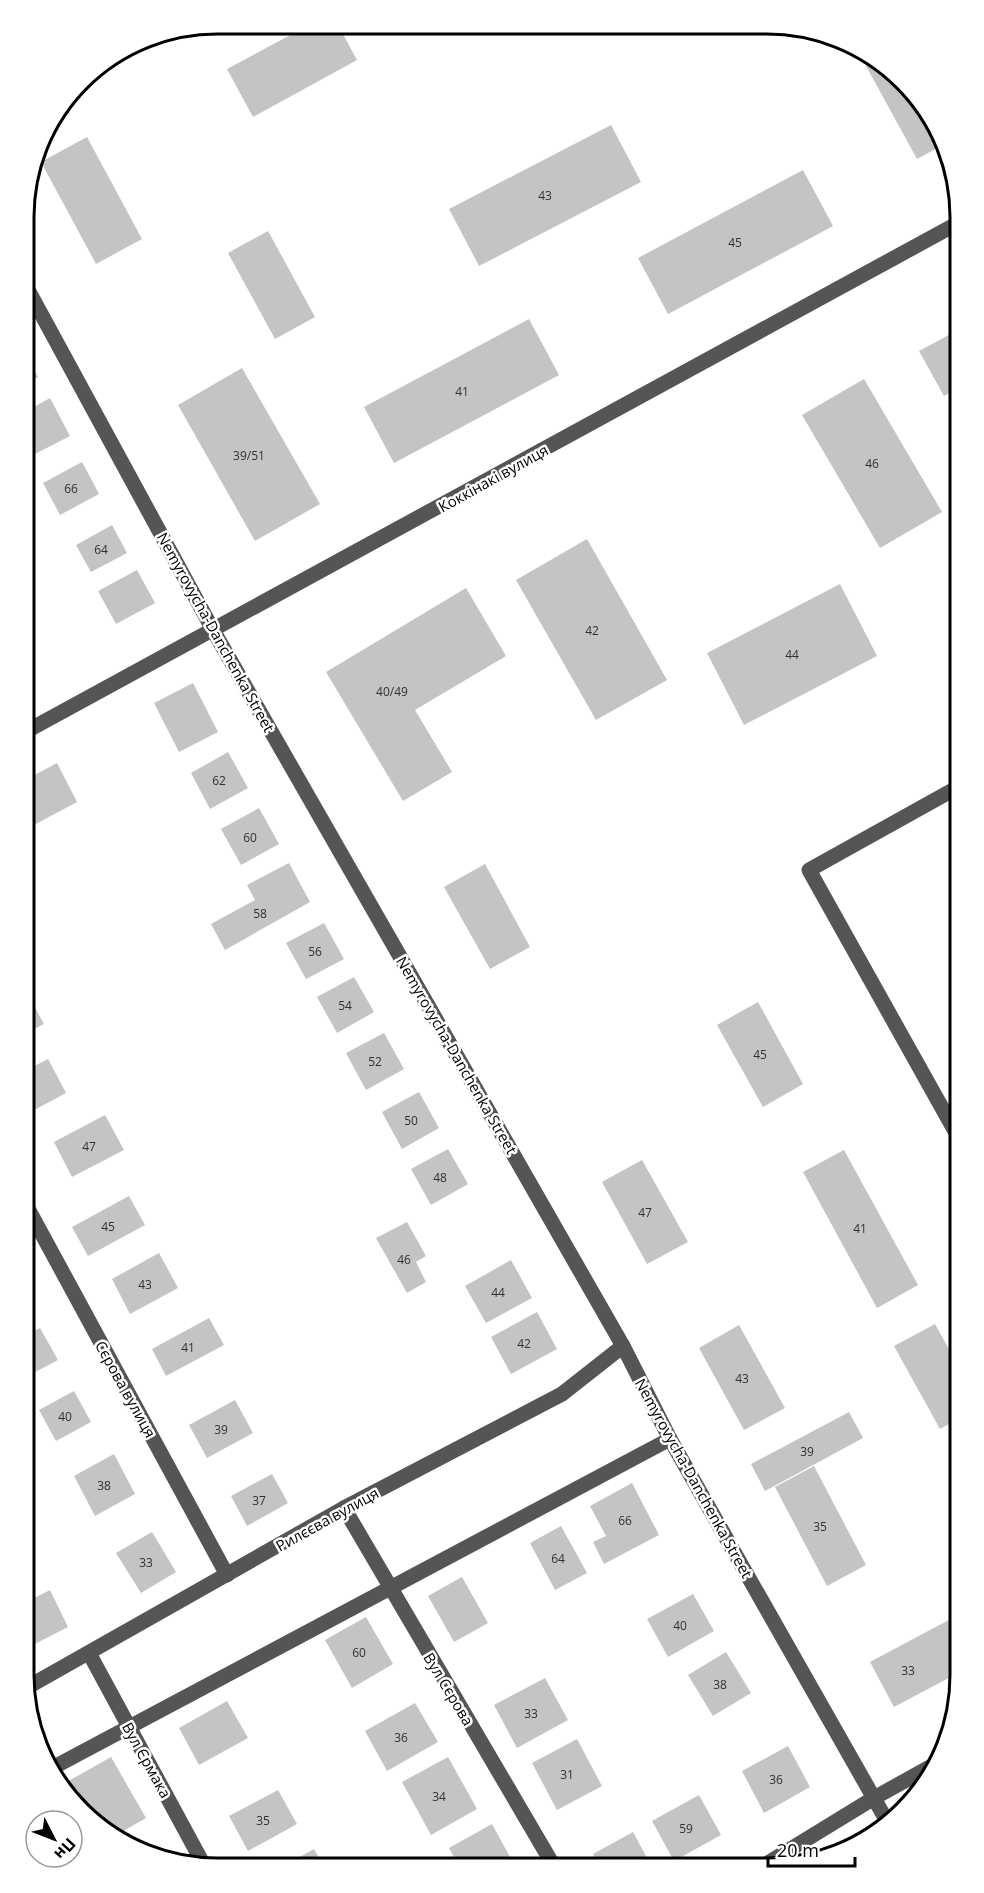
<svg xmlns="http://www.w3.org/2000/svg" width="984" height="1893" font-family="'Open Sans',sans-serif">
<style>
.building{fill:#c4c4c4}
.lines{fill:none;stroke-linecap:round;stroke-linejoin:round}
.minor{stroke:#555;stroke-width:15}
.labels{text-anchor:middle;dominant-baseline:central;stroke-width:5;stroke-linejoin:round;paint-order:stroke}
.number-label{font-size:12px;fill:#313131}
.street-label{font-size:15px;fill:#000;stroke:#fff}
.rim{fill:none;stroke:#000;stroke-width:3}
</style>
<rect width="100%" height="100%" fill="#fff"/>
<!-- building -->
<g class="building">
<path d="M309,25H338L357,60L253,117L227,69Z"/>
<path d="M860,55L894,72L943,145L917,159Z"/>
<path d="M611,125L641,182L479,266L449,209Z"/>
<path d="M87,137L142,239L96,264L41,162Z"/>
<path d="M803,170L833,226L668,314L638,258Z"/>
<path d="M268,231L315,317L275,339L228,253Z"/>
<path d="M529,319L559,375L394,463L364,407Z"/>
<path d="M960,329V387L944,396L919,351Z"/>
<path d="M25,353L38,377L25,385Z"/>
<path d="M242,368L320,504L255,541L178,405Z"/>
<path d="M864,379L942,512L880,548L802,415Z"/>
<path d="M50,398L70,436L33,455L25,441V412Z"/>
<path d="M82,462L99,494L60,515L43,483Z"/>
<path d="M112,525L127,553L91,572L76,545Z"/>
<path d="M587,539L667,680L596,720L516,580Z"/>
<path d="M137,570L155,603L116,624L98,591Z"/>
<path d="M840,584L877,656L744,725L707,653Z"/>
<path d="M466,588L506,656L415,710L452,772L403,801L326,672Z"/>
<path d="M193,683L218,732L179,752L154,703Z"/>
<path d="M228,752L248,788L210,809L191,773Z"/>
<path d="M57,763L77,802L34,825L25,807V780Z"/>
<path d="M259,808L279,844L241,865L221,829Z"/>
<path d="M289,863L310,902L225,950L211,924L255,900L247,885Z"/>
<path d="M485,864L530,947L490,969L444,887Z"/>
<path d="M324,923L344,959L306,979L286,943Z"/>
<path d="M354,977L374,1012L337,1033L317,997Z"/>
<path d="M25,989L44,1024L25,1034Z"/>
<path d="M758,1002L803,1084L763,1107L717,1025Z"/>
<path d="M384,1033L404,1069L366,1090L346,1053Z"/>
<path d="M48,1059L66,1093L25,1115V1071Z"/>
<path d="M419,1092L439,1128L402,1149L382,1112Z"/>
<path d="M105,1115L124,1150L72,1177L54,1142Z"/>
<path d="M448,1149L468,1184L431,1205L411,1169Z"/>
<path d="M844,1150L918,1285L877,1308L803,1172Z"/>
<path d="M642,1160L688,1242L647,1264L602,1182Z"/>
<path d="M129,1196L145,1225L88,1256L72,1227Z"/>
<path d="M407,1222L426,1256L416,1262L426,1282L407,1293L376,1238Z"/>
<path d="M159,1253L178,1288L130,1314L112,1279Z"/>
<path d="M511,1260L532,1298L486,1323L465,1286Z"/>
<path d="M537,1312L557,1349L511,1374L491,1337Z"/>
<path d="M209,1318L224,1345L166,1376L152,1349Z"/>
<path d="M935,1324L960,1369V1418L940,1429L894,1346Z"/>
<path d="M739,1325L785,1408L744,1430L699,1348Z"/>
<path d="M40,1328L58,1360L24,1378V1336Z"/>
<path d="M74,1391L91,1422L56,1441L39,1410Z"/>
<path d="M235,1400L253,1433L207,1458L189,1425Z"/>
<path d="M849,1412L863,1438L765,1491L751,1464Z"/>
<path d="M114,1454L135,1494L95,1516L74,1476Z"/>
<path d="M814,1466L866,1565L827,1586L775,1487Z"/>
<path d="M272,1474L288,1503L247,1526L231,1496Z"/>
<path d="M632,1483L659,1535L604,1564L593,1542L606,1536L590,1506Z"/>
<path d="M561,1526L587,1573L555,1590L530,1543Z"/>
<path d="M152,1532L176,1572L141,1593L116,1553Z"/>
<path d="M462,1577L488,1623L454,1642L428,1596Z"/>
<path d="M50,1590L68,1627L31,1646L24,1631V1603Z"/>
<path d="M693,1594L714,1631L668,1657L647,1619Z"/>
<path d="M960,1614V1672L894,1707L870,1662Z"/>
<path d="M366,1617L393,1664L352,1688L325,1640Z"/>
<path d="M726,1652L751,1693L713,1716L688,1675Z"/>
<path d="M545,1678L568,1720L517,1748L494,1705Z"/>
<path d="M227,1701L248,1738L199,1765L179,1728Z"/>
<path d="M415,1703L438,1742L387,1771L365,1731Z"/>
<path d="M577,1739L602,1786L557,1810L532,1763Z"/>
<path d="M788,1746L810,1787L764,1813L742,1771Z"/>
<path d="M111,1757L146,1818L113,1837L90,1821L65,1783Z"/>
<path d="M448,1757L477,1809L431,1835L402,1782Z"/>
<path d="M278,1790L297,1824L248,1851L229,1816Z"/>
<path d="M699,1795L721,1835L674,1861L652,1821Z"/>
<path d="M492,1824L516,1868H460L449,1848Z"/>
<path d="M633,1832L653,1869H601L593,1854Z"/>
<path d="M314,1849L325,1868H280Z"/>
</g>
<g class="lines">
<!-- minor -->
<g class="minor">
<path d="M26,286L213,630L623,1346L670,1439L888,1823"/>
<path d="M25,732L960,222"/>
<path d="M960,1140L809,870L960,786"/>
<path d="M25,1203L227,1575"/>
<path d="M344,1508L555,1868"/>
<path d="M89,1653L205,1867"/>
<path d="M26,1688L344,1508L562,1394L623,1346"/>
<path d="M54,1767L670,1439"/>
<path d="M758,1869L874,1798L937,1763"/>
</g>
</g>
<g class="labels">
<!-- number labels -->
<g class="number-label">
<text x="545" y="195">43</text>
<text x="735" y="242">45</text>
<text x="462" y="391">41</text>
<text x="249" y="455">39/51</text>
<text x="872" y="463">46</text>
<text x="71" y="488">66</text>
<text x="101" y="549">64</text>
<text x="592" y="630">42</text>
<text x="792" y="654">44</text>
<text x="392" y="691">40/49</text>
<text x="219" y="780">62</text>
<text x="250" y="837">60</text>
<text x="260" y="913">58</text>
<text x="315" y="951">56</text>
<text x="345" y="1005">54</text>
<text x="760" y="1054">45</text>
<text x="375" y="1061">52</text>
<text x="411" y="1120">50</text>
<text x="89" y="1146">47</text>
<text x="440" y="1177">48</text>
<text x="645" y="1212">47</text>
<text x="108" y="1226">45</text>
<text x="860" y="1228">41</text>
<text x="404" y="1259">46</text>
<text x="145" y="1284">43</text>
<text x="498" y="1292">44</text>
<text x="524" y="1343">42</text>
<text x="188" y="1347">41</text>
<text x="742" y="1378">43</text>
<text x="65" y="1416">40</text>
<text x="221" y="1429">39</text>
<text x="807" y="1451">39</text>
<text x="104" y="1485">38</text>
<text x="259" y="1500">37</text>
<text x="625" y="1520">66</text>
<text x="820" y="1526">35</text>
<text x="558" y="1558">64</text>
<text x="146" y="1562">33</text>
<text x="680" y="1625">40</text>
<text x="359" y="1652">60</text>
<text x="908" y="1670">33</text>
<text x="720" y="1684">38</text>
<text x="531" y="1713">33</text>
<text x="401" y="1737">36</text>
<text x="567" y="1774">31</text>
<text x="776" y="1779">36</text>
<text x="439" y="1796">34</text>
<text x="263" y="1820">35</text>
<text x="686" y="1828">59</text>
</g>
<!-- street labels -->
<g class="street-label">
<text transform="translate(493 478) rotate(-29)">Коккінакі вулиця</text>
<text transform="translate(216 632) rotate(61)">Nemyrovycha-Danchenka Street</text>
<text transform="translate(457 1055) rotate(60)">Nemyrovycha-Danchenka Street</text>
<text transform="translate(126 1389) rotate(61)">Сєрова вулиця</text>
<text transform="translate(694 1478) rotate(61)">Nemyrovycha-Danchenka Street</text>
<text transform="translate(327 1519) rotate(-29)">Рилєєва вулиця</text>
<text transform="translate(449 1689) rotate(59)">Вул Сєрова</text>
<text transform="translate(147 1760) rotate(61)">Вул Єрмака</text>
</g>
</g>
<!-- crop -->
<path d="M0 0H984V1893H0ZM217 34H767A183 183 0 0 1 950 217V1675A183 183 0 0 1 767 1858H217A183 183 0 0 1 34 1675V217A183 183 0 0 1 217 34Z" fill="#fff" fill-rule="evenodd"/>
<path class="rim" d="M217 34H767A183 183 0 0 1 950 217V1675A183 183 0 0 1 767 1858H217A183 183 0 0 1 34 1675V217A183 183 0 0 1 217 34Z"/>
<!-- north arrow -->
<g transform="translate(54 1839) rotate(132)"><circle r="28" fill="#ffffff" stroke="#999999" stroke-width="1.5"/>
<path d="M0-4.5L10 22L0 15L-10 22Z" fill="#000000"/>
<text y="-9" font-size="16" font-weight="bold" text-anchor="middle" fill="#000000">Пн</text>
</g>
<!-- scale -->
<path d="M768 1857v9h87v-9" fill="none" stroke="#000000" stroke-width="3"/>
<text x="777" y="1857" font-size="18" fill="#000000" stroke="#ffffff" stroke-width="4.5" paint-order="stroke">20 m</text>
</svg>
